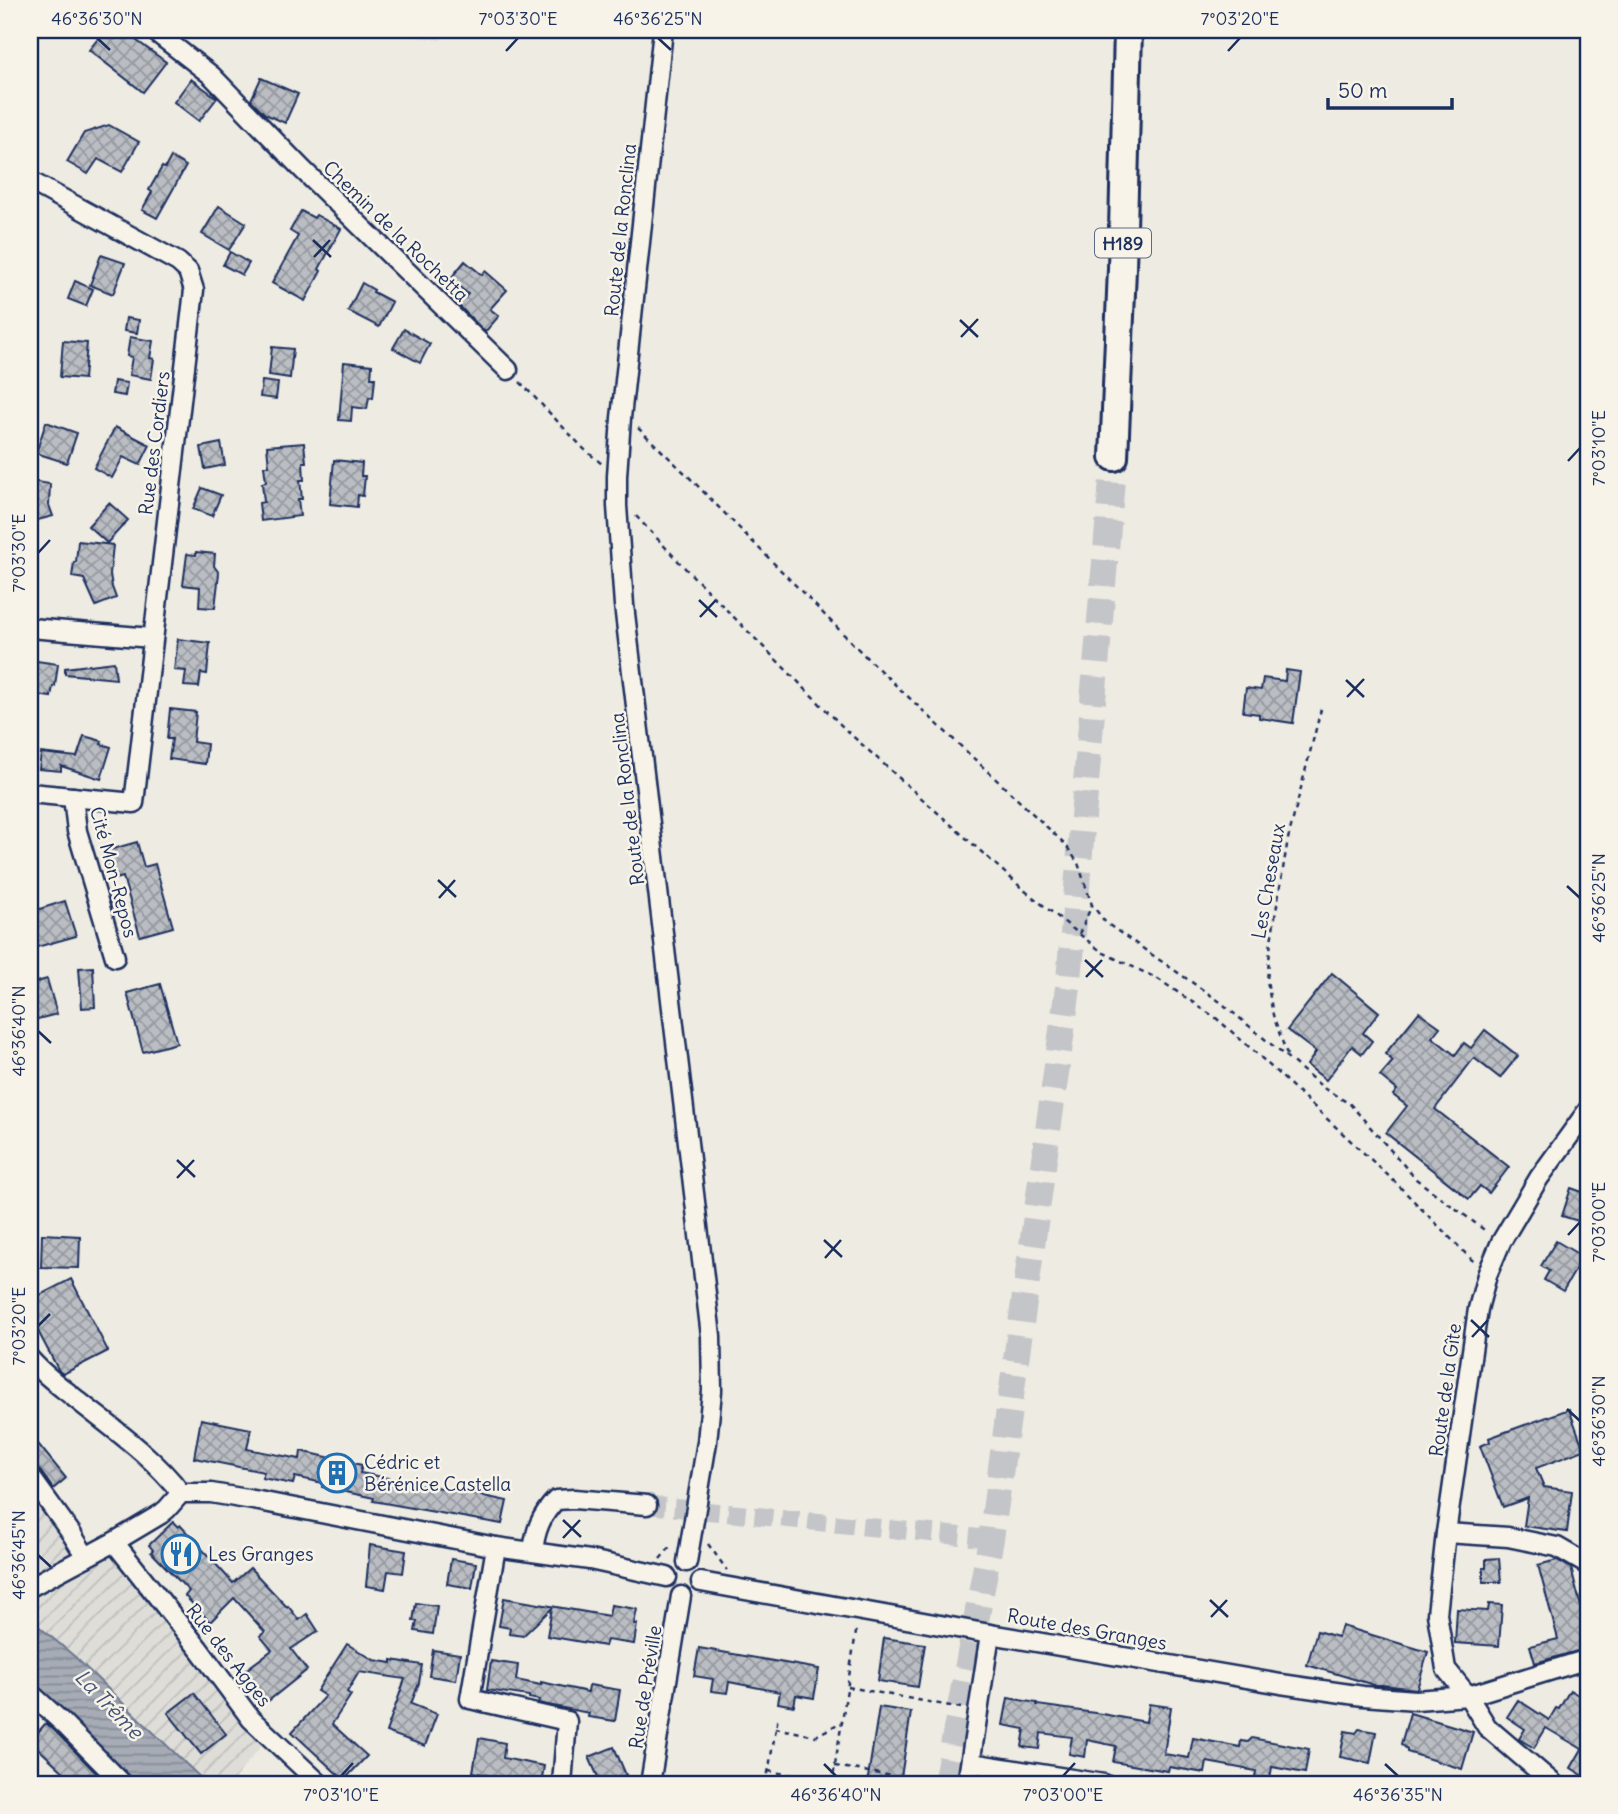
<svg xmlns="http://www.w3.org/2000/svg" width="1618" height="1814" font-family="Delius,sans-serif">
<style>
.built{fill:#deddd8}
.industrial{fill:url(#industrial-furrows)}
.water{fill:url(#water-rules);stroke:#6e7992;stroke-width:2}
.building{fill:url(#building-cross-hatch);stroke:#1b2f5e;stroke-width:2}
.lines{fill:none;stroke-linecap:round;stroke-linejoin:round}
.minor-tunnel{stroke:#c4c5c8;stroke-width:18;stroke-dasharray:18 9;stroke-linecap:butt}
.highway-tunnel{stroke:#c4c5c8;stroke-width:26;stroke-dasharray:26 13;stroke-linecap:butt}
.minor-casing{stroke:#1b2f5e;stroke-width:23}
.highway-casing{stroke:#1b2f5e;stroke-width:32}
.path{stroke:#1b2f5e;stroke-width:2.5;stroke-dasharray:5 5;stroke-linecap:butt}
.minor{stroke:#f7f3e8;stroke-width:18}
.highway{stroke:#f7f3e8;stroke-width:26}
.ticks{fill:none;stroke:#1b2f5e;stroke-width:2.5}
.labels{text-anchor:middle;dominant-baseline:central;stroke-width:5;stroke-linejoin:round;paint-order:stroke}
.shield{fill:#f7f3e8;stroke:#5d6a87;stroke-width:2}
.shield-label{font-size:18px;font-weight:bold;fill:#1b2f5e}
.street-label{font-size:19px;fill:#1b2f5e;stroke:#f7f3e8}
.poi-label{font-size:19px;fill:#1b2f5e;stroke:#f7f3e8;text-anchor:start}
.water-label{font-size:21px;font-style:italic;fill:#455478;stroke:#f7f3e8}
.neatline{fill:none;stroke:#1b2f5e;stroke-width:2.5}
.ticks-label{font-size:18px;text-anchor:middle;fill:#1b2f5e}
</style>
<defs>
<pattern id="industrial-furrows" width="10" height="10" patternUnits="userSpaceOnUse" patternTransform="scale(1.75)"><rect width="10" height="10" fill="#deddd8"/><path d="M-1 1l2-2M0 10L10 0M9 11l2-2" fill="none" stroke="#bebebc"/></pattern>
<pattern id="water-rules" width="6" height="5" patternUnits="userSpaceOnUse" patternTransform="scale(1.75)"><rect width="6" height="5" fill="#a6abb5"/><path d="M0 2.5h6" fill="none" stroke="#868c96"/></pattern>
<pattern id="building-cross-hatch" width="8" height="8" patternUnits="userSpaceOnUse" patternTransform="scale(1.75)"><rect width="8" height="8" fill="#babdc2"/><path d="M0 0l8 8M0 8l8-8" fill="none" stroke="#969aa1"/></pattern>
</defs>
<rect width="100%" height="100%" fill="#eeebe2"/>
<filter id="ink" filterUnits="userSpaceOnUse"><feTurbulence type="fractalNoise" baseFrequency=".0143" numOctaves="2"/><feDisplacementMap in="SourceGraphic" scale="14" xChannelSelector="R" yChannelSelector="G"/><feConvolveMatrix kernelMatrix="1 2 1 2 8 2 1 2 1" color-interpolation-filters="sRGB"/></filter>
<g filter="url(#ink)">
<!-- built -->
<path class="built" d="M364,30H442L441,40Z"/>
<!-- industrial -->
<path class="industrial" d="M30,1477L86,1557L114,1542L266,1740L230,1784H207L74,1656L30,1619Z"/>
<!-- water -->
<path class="water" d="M30,1619L74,1656L207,1784H133L30,1679Z"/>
<!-- building -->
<g class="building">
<path d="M105,30H122L166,62L143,92L89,50Z"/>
<path d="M261,78L298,94L285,123L265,114L251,100Z"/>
<path d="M191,79L217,98L199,121L174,102Z"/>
<path d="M109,125L139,142L122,172L98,159L88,174L67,162L84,133Z"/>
<path d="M171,157L186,166L157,218L142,210L152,192L149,190L162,167L165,168Z"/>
<path d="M219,206L246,223L229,250L202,234Z"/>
<path d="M301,211L314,218L316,215L341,229L319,269L321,271L305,301L272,283L298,236L290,231Z"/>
<path d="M230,252L249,263L242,275L223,265Z"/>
<path d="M101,255L125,263L113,294L90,285Z"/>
<path d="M465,261L482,275L485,271L507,290L490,309L499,316L485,332L458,305L468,294L450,279Z"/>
<path d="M75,281L93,289L86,306L68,299Z"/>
<path d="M362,283L374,290L373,292L392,302L379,327L348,311Z"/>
<path d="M126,318L139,320L137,333L124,331Z"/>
<path d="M404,329L430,344L420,363L393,348Z"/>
<path d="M130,337L153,341L150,358L154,359L151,379L129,375L132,357L127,356Z"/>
<path d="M63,341L87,343L84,379L60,377Z"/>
<path d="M272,347L293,349L290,378L269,375Z"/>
<path d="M344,362L372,365L371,378H375L373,398L369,397L367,409L352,407L351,421L339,420Z"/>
<path d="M114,381L127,383L125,396L112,394Z"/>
<path d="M262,381L278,383L276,399L260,397Z"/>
<path d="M46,422L77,433L67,463L36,453Z"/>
<path d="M115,427L150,445L140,465L123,457L112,478L94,468Z"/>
<path d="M221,443L225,465L205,469L201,447Z"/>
<path d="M304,443L306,462H303L304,480H300L302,499H298L300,516L261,521L259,503L264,502L262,483L266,482L264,466H269L267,446Z"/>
<path d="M334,460L362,463L361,476H365L363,496L358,495L357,507L330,504Z"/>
<path d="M30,481L50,484L49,505L53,516L30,522Z"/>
<path d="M202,488L221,495L212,516L193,509Z"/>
<path d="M109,503L128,520L107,543L88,526Z"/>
<path d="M78,541L113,545L110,574L112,587L116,598L96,606L84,579L72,577L74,562H76Z"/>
<path d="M196,552L215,554L214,566L219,573L215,608L199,607L200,587L183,585L187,554L196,555Z"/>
<path d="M178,639L210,643L207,674L201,673L199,687L184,686L186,671L174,670Z"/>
<path d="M30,660L58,664L55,686H53L51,697L30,694Z"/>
<path d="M114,662L116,679L65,674V668Z"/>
<path d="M1286,670L1300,672L1293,723L1259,718V714L1243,712L1246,688L1261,690L1263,678L1285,681Z"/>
<path d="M170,709L196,712L193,742L207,744L205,764L169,759L172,739H167Z"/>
<path d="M84,736L102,741L101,744L111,747L101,779L61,766V771L39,769L41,753L77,757Z"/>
<path d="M137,842L144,867L155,864L173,927L140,936L123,877L116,879L114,873L108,875L102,852Z"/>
<path d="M65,901L76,936L30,949V912Z"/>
<path d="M93,967L95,1007L82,1008L79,968Z"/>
<path d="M1332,973L1379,1012L1363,1033L1372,1041L1362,1054L1352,1046L1326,1080L1307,1065L1316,1052L1287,1030Z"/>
<path d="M47,979L57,1014L30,1021V984Z"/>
<path d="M160,984L177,1043L143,1052L127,993Z"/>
<path d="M1419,1012L1440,1027L1432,1037L1455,1055L1464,1043L1471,1048L1485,1030L1518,1056L1500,1078L1474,1058L1435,1109L1509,1167L1489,1193L1480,1186L1469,1199L1386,1133L1407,1106L1393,1095L1397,1090L1380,1076L1393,1061L1385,1054Z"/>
<path d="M1571,1188L1588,1194V1224L1562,1216Z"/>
<path d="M42,1234L80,1236L79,1268L41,1267Z"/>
<path d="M1556,1241L1583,1257L1563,1291L1544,1280L1549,1271L1541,1266Z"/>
<path d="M71,1279L108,1351L63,1374L59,1371L30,1316V1300Z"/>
<path d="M1569,1409L1584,1450L1536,1468L1544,1487L1572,1491L1567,1532L1524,1526L1528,1498L1503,1507L1480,1446L1490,1442L1489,1438Z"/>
<path d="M201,1419L251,1429L247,1449L300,1459L301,1451L362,1465L360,1473L410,1482L409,1484L451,1489L507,1501L502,1524L373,1501L374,1498L322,1487L323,1483L295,1477L293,1484L262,1478L264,1472L194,1458Z"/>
<path d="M30,1434L66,1478L53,1489L39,1469L30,1465Z"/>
<path d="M173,1522L178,1527L180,1525L233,1583L250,1568L287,1607L288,1606L299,1620L307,1614L318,1631L291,1649L307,1670L267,1702L243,1672L272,1650L260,1636L265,1632L234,1598L210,1622L185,1596L189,1591L151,1552L153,1550L149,1545Z"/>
<path d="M370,1545L406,1551L403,1573L388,1571L385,1589L366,1586Z"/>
<path d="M1499,1558L1501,1582H1483V1568H1486V1559Z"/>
<path d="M451,1559L476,1563L472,1588L447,1584Z"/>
<path d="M1557,1560L1571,1568L1588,1634V1648L1535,1663L1530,1646L1558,1639L1538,1565Z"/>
<path d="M504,1598L609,1616L611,1605L637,1609L634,1624H637L634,1644L607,1640L605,1646L547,1636L552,1608L523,1636L509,1634L510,1628L499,1626Z"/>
<path d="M416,1603L437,1606L433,1634L415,1631L417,1621H413Z"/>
<path d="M1489,1604L1502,1605L1499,1646L1455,1643L1457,1609L1488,1611Z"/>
<path d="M1342,1626L1428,1652L1417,1689L1382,1685H1374L1307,1665L1317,1631L1338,1637Z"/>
<path d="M884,1638L925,1644L918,1687L878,1681Z"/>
<path d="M347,1644L374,1660L392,1663V1660L422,1665L419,1683L411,1704L437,1714L425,1746L386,1732L405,1679L359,1672L347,1692L351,1695L332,1724L367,1756L344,1780L292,1732L325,1696L317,1691Z"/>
<path d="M699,1648L819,1669L814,1698L796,1695L794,1706L778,1703L780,1692L729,1682L727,1693L711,1691L713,1679L694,1676Z"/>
<path d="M433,1650L460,1654L456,1680L429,1676Z"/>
<path d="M491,1661L518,1665L516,1680L541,1685V1682L588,1692L589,1685L620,1690L615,1721L588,1717L589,1713L538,1703L539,1700L529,1698V1696L487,1690Z"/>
<path d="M1570,1690L1588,1701V1769L1584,1776L1571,1768L1582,1749L1546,1728L1534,1748L1519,1739L1525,1729L1507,1717L1518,1700L1549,1720L1556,1708L1559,1709Z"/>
<path d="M194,1693L226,1734L201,1754L168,1713Z"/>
<path d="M1008,1698L1037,1703V1705L1102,1714L1146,1722L1149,1704L1171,1707L1164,1754L1189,1758L1193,1738L1240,1747L1241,1741L1248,1742L1252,1738L1309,1749L1305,1773L1272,1767L1269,1784H1254L1256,1771L1207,1762L1205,1773L1169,1767L1168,1771L1113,1762L1116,1746L1087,1740L1085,1757L1069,1754L1072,1737L1041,1733L1039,1749L1022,1747L1025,1729L1003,1725Z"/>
<path d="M879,1707L911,1712L900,1784H867Z"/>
<path d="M1410,1713L1473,1732L1462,1769L1407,1752V1749L1401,1744Z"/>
<path d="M46,1723L56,1732L107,1784H60L68,1776L30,1741Z"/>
<path d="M1359,1729L1376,1732L1370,1763L1340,1757L1345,1731L1356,1733Z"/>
<path d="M479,1738L505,1743L503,1758L544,1766L541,1784H525L473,1772Z"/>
<path d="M614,1747L626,1775L601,1784L589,1757Z"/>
</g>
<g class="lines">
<!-- minor-tunnel -->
<path class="minor-tunnel" d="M647,1505L991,1539"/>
<!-- highway-tunnel -->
<path class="highway-tunnel" d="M946,1784L991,1539L1069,980L1114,457"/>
<defs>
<g id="minor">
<path d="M153,30L211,75L302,169L508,370"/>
<path d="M663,30L621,418L617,476V506L624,605L711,1336L712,1391L707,1442L687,1562"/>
<path d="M30,181L178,262L188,271L194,290L134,803L30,793"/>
<path d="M30,628L152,638"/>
<path d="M73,797L77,831L115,957"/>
<path d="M30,1359C42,1373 57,1384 71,1395C109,1426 151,1454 181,1493"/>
<path d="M30,1476L71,1533L86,1557"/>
<path d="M181,1493H211L259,1501L496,1547L590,1560L667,1577"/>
<path d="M1446,1533L1508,1537L1557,1547L1588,1565"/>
<path d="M114,1542L199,1649L251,1719L320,1784"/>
<path d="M496,1547L470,1699L567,1721L562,1784"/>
<path d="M533,1552C535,1531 541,1515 556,1500L574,1499L647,1505"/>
<path d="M701,1582L990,1634L1281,1684L1363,1696L1416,1700L1468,1696L1588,1659"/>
<path d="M30,1587L114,1542L161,1514L167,1509L181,1493"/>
<path d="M30,1693L64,1724L123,1784"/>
<path d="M971,1763L1104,1784"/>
<path d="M650,1784L681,1596"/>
<path d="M967,1784L990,1634"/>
<path d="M1554,1784L1487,1727L1468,1696L1446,1669L1437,1614L1446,1533L1478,1309L1487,1275L1501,1242L1539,1178L1588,1110"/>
</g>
<path id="highway" d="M1114,457L1122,269L1128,30"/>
</defs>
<!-- minor casing -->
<use href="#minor" class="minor-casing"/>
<!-- highway casing -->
<use href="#highway" class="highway-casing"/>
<!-- path -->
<g class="path">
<path d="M520,382L584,449L602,464"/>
<path d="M638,428L687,475L869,660L1065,844L1078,863L1092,905L1106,923L1219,1001L1325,1089L1350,1104L1416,1179L1487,1232"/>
<path d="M636,516L682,565L847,731L938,813L1024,890L1102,952L1158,979L1216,1018L1255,1052L1393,1180L1475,1263"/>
<path d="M1079,934L1092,905"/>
<path d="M1287,1055L1273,1015L1267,980L1271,941L1288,839L1321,709"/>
<path d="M708,1544L727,1570"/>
<path d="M660,1559L672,1545"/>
<path d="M848,1687L961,1708"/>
<path d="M775,1728L816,1736L843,1721"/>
<path d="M835,1766L937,1784"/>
<path d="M768,1771L803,1777L809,1784"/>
<path d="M766,1784L778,1717"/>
<path d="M832,1784L857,1626"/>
</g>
<!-- minor -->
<use href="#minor" class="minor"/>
<!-- highway -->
<use href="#highway" class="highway"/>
</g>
</g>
<!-- ticks -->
<path class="ticks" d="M97,38L110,50M658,38L671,50M506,51L518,38M1228,51L1240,38M313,240L331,257M314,257L330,240M960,320L978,337M961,337L978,319M1568,461L1580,448M38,553L50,540M699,600L717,617M700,617L716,600M1346,680L1364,697M1347,697L1364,679M438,880L456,897M1567,886L1580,898M439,898L455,880M1085,960L1103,977M1086,977L1102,960M38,1031L51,1043M177,1160L195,1177M177,1178L194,1160M1568,1235L1580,1222M824,1240L842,1257M825,1258L841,1240M1471,1320L1489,1337M38,1326L50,1314M1472,1337L1488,1320M1567,1409L1580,1421M563,1520L581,1537M563,1538L580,1520M38,1555L51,1567M1210,1600L1228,1617M1211,1617L1227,1600M824,1764L836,1776M1385,1764L1398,1776M341,1776L353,1763M1063,1776L1075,1763"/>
<!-- icons -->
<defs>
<symbol id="building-ring" viewBox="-11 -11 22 22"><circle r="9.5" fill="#f7f3e8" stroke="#1f6fb2" stroke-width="1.5"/><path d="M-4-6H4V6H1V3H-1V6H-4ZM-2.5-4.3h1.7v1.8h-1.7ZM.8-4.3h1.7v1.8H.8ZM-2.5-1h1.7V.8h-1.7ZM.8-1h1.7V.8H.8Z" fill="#1f6fb2"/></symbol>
<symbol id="restaurant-ring" viewBox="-11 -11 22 22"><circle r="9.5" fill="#f7f3e8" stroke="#1f6fb2" stroke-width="1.5"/><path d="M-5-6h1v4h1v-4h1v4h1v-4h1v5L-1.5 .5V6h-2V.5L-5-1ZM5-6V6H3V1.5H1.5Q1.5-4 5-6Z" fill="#1f6fb2"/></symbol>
</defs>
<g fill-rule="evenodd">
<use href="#building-ring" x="315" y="1451" width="44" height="44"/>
<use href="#restaurant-ring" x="159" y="1532" width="44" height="44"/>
</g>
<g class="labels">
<!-- shield labels -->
<rect class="shield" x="1095" y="228.5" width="56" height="29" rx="5"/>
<g class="shield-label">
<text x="1123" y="243">H189</text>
</g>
<!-- street labels -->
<g class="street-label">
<text transform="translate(620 230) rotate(-84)">Route de la Ronclina</text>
<text transform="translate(396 231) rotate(44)">Chemin de la Rochetta</text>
<text transform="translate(154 443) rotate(-83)">Rue des Cordiers</text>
<text transform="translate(627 799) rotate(-97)">Route de la Ronclina</text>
<text transform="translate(114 872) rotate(75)">Cité Mon-Repos</text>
<text transform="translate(1268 881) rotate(-80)">Les Cheseaux</text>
<text transform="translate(1445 1390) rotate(-82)">Route de la Gîte</text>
<text transform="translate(1087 1629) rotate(10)">Route des Granges</text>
<text transform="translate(229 1655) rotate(52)">Rue des Agges</text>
<text transform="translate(645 1687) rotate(-81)">Rue de Préville</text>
</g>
<!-- poi labels -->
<g class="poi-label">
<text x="364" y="1462">Cédric et<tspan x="364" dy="22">Bérénice Castella</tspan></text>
<text x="208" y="1554">Les Granges</text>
</g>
<!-- water labels -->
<g class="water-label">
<text transform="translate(109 1704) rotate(46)">La Trême</text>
</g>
</g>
<!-- margin -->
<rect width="1618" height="1814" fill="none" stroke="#f7f3e8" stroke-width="77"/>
<!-- scale -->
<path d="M1328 98v10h124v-10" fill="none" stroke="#1b2f5e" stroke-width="3.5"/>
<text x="1338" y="98" font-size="21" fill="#1b2f5e" stroke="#f7f3e8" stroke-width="5" paint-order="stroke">50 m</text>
<rect x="38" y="38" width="1542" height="1738" class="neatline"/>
<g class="ticks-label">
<text x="97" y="25">46°36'30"N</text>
<text x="518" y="25">7°03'30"E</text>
<text x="658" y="25">46°36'25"N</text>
<text x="1240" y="25">7°03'20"E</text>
<text transform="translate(1599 448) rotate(-90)" y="6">7°03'10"E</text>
<text transform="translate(19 553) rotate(-90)" y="6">7°03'30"E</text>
<text transform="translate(1599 898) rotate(-90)" y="6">46°36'25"N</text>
<text transform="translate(19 1031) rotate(-90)" y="6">46°36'40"N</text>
<text transform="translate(1599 1222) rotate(-90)" y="6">7°03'00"E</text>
<text transform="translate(19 1326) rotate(-90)" y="6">7°03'20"E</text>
<text transform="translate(1599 1421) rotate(-90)" y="6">46°36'30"N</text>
<text transform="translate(19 1555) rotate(-90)" y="6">46°36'45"N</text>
<text x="341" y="1801">7°03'10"E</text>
<text x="836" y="1801">46°36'40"N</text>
<text x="1063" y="1801">7°03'00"E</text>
<text x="1398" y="1801">46°36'35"N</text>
</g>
</svg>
